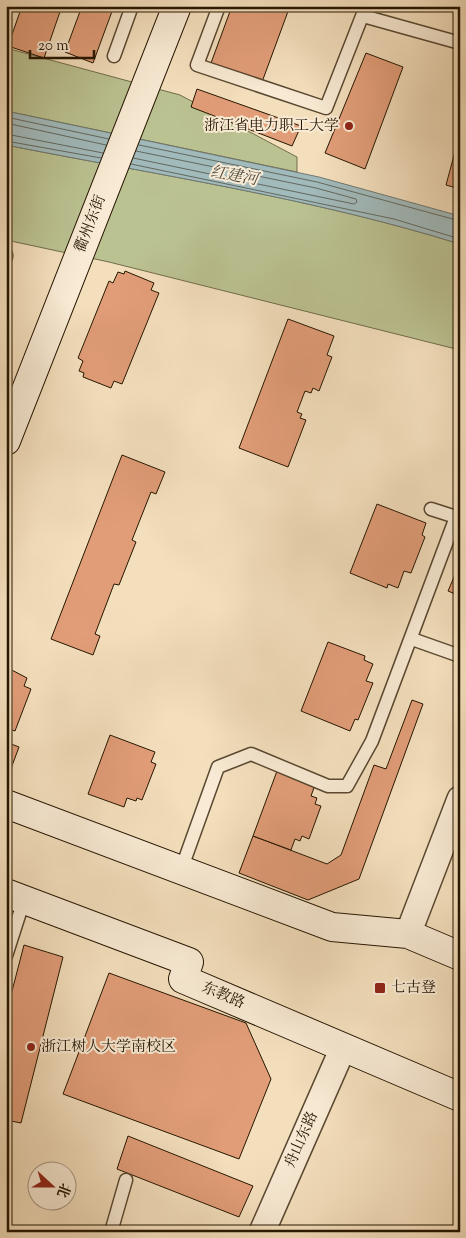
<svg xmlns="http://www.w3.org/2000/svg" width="466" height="1238" font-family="'Sorts Mill Goudy','Noto Serif SC',serif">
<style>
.green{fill:#bbc292;stroke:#706c4a}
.water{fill:#a1babc;stroke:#6f7871}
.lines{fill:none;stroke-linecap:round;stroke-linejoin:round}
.shore{stroke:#63685e;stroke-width:1}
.building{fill:#e19d78;stroke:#251601}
.lane-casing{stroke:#594830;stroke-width:15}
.street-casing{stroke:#594830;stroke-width:28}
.secondary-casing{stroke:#251601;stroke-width:30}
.lane{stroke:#f8ead4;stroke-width:12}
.street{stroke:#f8ead4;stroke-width:25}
.secondary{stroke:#f8ead4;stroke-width:28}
.poi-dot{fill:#8f2418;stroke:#f8ead4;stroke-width:2}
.labels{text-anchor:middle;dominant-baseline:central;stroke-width:4;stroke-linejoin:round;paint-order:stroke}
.poi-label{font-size:15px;fill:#251601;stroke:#f8ead4;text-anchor:start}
.street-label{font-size:15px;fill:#251601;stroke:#f8ead4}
.water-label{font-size:16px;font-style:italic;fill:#504f42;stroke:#f8ead4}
</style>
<rect width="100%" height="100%" fill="#f4dfbd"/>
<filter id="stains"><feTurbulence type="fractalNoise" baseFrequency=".004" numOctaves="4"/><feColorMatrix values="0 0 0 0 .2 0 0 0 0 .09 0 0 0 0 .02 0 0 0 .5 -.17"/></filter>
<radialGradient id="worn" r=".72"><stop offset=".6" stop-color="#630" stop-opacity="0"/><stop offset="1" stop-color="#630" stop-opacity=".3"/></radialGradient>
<!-- green -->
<g class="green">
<path d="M6,48L180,95L297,157V172L6,111Z"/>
<path d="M6,145C158,175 312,198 460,244V350L109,262L6,240Z"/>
</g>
<!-- water -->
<path class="water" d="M6,111L319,177L460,216V244C312,198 158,175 6,145Z"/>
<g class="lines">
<!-- shore -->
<g class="shore">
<path d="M6,117L109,139"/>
<path d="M6,123L106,145"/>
<path d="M6,134L103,153"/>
<path d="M6,141L101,158"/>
<path d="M139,145L317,182L460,221"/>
<path d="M133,158L354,204L357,202L356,199L316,188L136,151"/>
<path d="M131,164L394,219L460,239"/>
</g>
</g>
<!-- building -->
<g class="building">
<path d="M22,6H62L44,58L8,46Z"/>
<path d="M82,6H114L93,63L65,52Z"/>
<path d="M232,6H290L262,82L211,63Z"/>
<path d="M366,53L403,67L365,169L325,153Z"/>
<path d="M197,89L301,126L292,146L191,107Z"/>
<path d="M460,133V189L446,185Z"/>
<path d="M125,271L154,283L151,290L159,293L122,384L114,381L111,388L83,377L84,373L79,371L83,361L78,358L109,281L113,283L118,272L124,274Z"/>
<path d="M288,319L334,336L327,355L332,357L319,391L313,388L311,393L305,391L297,412L302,414L300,418L306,420L288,467L239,448Z"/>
<path d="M122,455L165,472L156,494L151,492L132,540L136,542L119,585L114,584L95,634L100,636L93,655L51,639Z"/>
<path d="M377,504L426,523L422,535L425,537L411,573L404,571L398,588L388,584L387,588L350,573Z"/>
<path d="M460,563V596L448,591Z"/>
<path d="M328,642L365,656L364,660L373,664L366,681L373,683L358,720L355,719L350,731L301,711Z"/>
<path d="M6,667L27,678L24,686L31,689L15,731L9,729L6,735Z"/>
<path d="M412,700L423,704L359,879L308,900L239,873L253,836L327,864L341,855L374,765L386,769Z"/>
<path d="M110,735L155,752L151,762L156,764L142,800L137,798L136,801L127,798L124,807L88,794Z"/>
<path d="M6,742L19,747L9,774L6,773Z"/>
<path d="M277,771L315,785L311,796L317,798L315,804L321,806L309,839L302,836L300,841L295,839L291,850L253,836Z"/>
<path d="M24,945L63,957L21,1123L6,1120V1014Z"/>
<path d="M109,973L246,1023L271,1079L239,1159L63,1094Z"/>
<path d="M128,1136L253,1186L239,1217L117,1169Z"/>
</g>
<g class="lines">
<defs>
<g id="lane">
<path d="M219,6L197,65L326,108L366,6"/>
<path d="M363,16L460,43"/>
<path d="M114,56L132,6"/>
<path d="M6,254V257"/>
<path d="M412,639L460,656"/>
<path d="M181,870L218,767L251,754L328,786H347L372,741L456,517L431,509"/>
<path d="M6,956L24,900"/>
<path d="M111,1232L126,1180"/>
</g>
<g id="street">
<path d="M408,934L460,799"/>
<path d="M262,1232L343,1048"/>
</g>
<g id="secondary">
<path d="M6,441L177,6"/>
<path d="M6,804L332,927L408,934L460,956"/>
<path d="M6,893L189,962L183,979L460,1097"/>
</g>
</defs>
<!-- lane casing -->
<use href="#lane" class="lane-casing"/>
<!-- street casing -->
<use href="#street" class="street-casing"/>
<!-- secondary casing -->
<use href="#secondary" class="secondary-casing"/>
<!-- lane -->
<use href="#lane" class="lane"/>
<!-- street -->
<use href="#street" class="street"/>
<!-- secondary -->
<use href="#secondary" class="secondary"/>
</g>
<!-- markers -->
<g class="poi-dot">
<circle cx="349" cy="126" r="5"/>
<rect x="374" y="982" width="12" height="12" rx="2.5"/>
<circle cx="31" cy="1047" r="5"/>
</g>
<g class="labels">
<!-- poi labels -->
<g class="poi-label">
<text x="339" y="126" text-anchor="end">浙江省电力职工大学</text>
<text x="391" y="988">七古登</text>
<text x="41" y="1047">浙江树人大学南校区</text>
</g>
<!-- street labels -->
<g class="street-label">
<text transform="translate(91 224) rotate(-69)">衢州东街</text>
<text transform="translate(223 996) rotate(23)">东教路</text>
<text transform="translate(302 1140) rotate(-66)">舟山东路</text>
</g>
<!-- water labels -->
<g class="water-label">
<text transform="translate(234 177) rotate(10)">红建河</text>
</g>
</g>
<!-- margin -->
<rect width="466" height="1238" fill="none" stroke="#f4dfbd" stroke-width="25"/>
<rect x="8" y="8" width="451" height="1223" fill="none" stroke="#251601" stroke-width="2.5"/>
<rect x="12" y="12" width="441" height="1213" fill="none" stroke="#251601"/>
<!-- north arrow -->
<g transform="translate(52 1186) rotate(111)"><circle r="24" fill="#f8ead4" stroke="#a49580"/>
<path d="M0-4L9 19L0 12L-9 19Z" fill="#8f2418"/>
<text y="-8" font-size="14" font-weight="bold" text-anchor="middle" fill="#251601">北</text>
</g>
<!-- scale -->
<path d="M30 50v8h64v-8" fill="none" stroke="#251601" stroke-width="2.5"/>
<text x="38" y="50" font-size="15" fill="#251601" stroke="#f8ead4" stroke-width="4" paint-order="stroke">20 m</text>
<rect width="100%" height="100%" filter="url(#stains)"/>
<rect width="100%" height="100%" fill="url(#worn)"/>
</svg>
